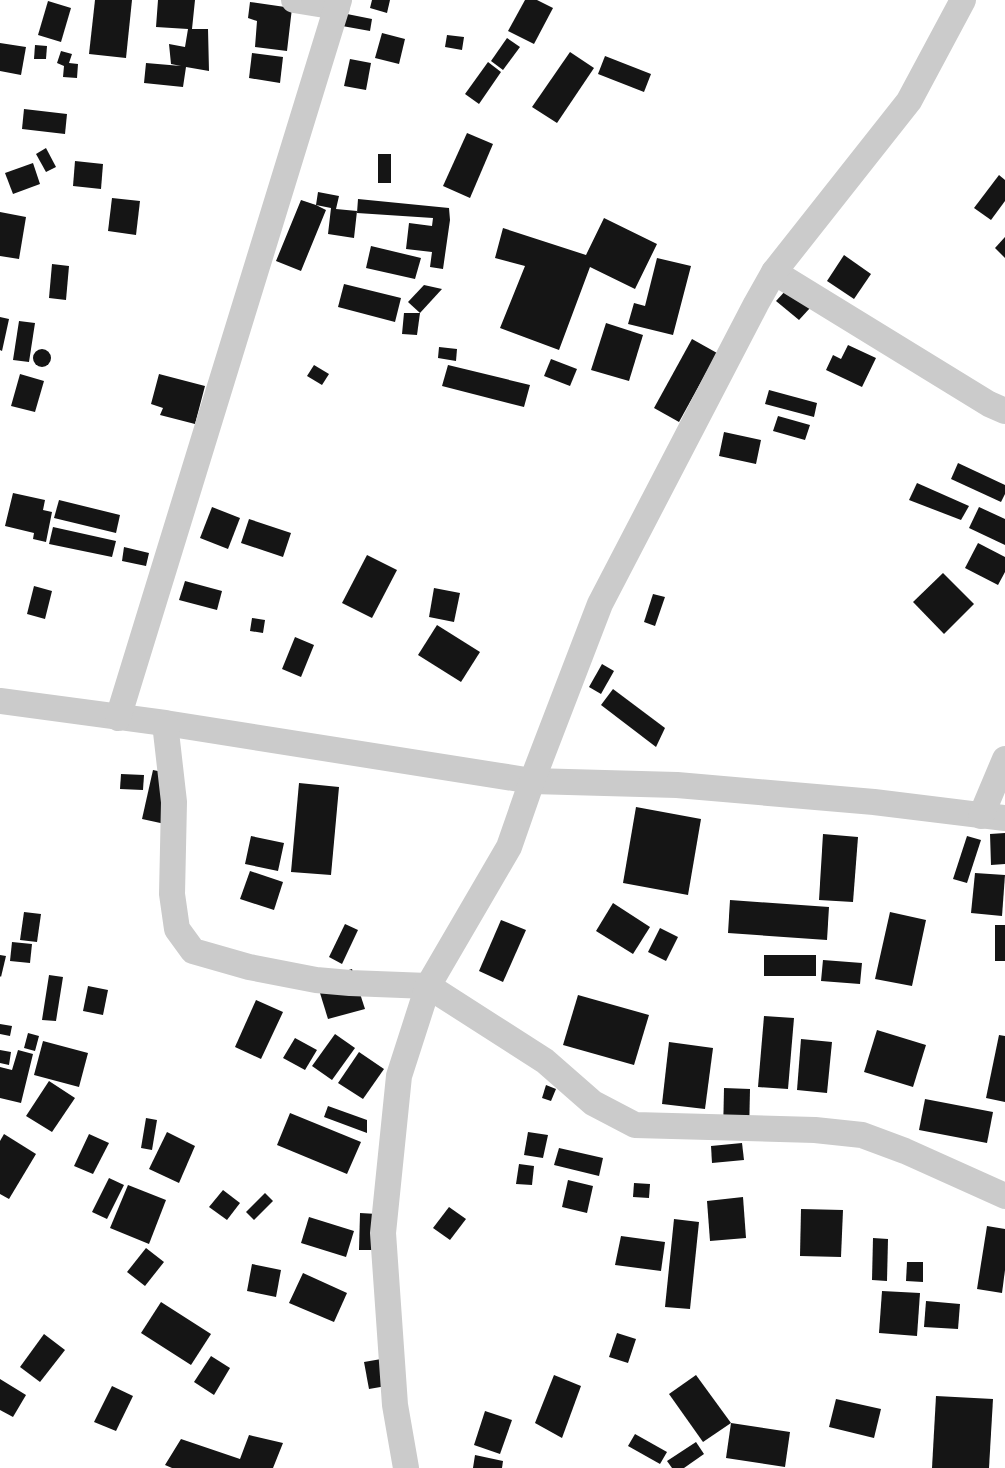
<svg xmlns="http://www.w3.org/2000/svg" width="1005" height="1468" font-family="'Public Sans',sans-serif">
<style>
.building{fill:#151515}
.lines{fill:none;stroke-linecap:round;stroke-linejoin:round}
.street{stroke:#cbcbcb;stroke-width:26}
</style>
<rect width="100%" height="100%" fill="#fff"/>
<!-- building -->
<g class="building">
<path d="M95,0H132L126,58L89,54Z"/>
<path d="M158,0H195L192,29H208L209,71L186,67L183,87L144,83L146,63L181,66L171,64L169,44L185,47L188,29L156,27Z"/>
<path d="M372,0H390L387,13L370,8Z"/>
<path d="M525,0H537L553,8L534,44L508,31Z"/>
<path d="M48,1L71,8L61,42L38,35Z"/>
<path d="M250,2L292,8L287,51L255,47L257,21L248,18Z"/>
<path d="M322,9L372,19L370,31L320,22Z"/>
<path d="M382,33L405,39L399,64L375,58Z"/>
<path d="M447,35L464,37L462,50L445,47Z"/>
<path d="M507,38L520,47L503,70L491,61Z"/>
<path d="M0,43L26,47L21,75L0,71Z"/>
<path d="M35,45L47,46L46,59H34Z"/>
<path d="M61,51L72,54L69,63L78,64L77,78L63,77L64,66L57,63Z"/>
<path d="M570,52L594,68L557,123L532,107Z"/>
<path d="M252,53L283,57L280,83L249,78Z"/>
<path d="M605,56L651,74L644,92L598,74Z"/>
<path d="M350,59L371,63L366,90L344,86Z"/>
<path d="M488,62L501,72L479,104L465,94Z"/>
<path d="M24,109L67,114L65,134L22,129Z"/>
<path d="M467,133L493,144L470,198L443,186Z"/>
<path d="M46,148L56,167L46,172L36,154Z"/>
<rect x="378" y="154" width="13" height="29"/>
<path d="M75,161L103,164L101,189L73,186Z"/>
<path d="M33,163L40,184L13,194L5,173Z"/>
<path d="M999,175L1005,180V201L991,220L974,208Z"/>
<path d="M318,192L339,196L336,209L357,211L354,238L328,234L331,208L316,205L326,210L301,271L276,261L301,200L316,205Z"/>
<path d="M112,198L140,201L136,235L108,231Z"/>
<path d="M358,199L449,208L450,220L443,269L430,267L432,252L406,249L409,223L432,226L433,218L357,213Z"/>
<path d="M0,212L26,217L19,259L0,256Z"/>
<path d="M604,218L657,244L635,289L590,267L559,350L500,328L525,266L495,258L503,228L586,255Z"/>
<path d="M1005,237V258L995,248Z"/>
<path d="M371,246L421,258L415,279L366,268Z"/>
<path d="M844,255L871,274L854,299L827,281Z"/>
<path d="M657,258L691,266L673,335L628,324L634,303L645,306Z"/>
<path d="M52,264L69,266L66,300L49,298Z"/>
<path d="M344,284L401,298L395,322L338,307Z"/>
<path d="M424,285L442,289L420,313L408,302Z"/>
<path d="M788,288L810,308L799,320L776,301Z"/>
<path d="M404,313H420L417,335L402,334Z"/>
<path d="M0,317L9,319L2,351L0,350Z"/>
<path d="M19,321L35,323L29,362L13,360Z"/>
<path d="M606,323L643,335L629,381L591,370Z"/>
<path d="M692,339L717,353L679,422L654,408Z"/>
<path d="M848,345L876,358L862,387L826,370L833,355L841,359Z"/>
<path d="M439,347L457,349L456,361L438,358Z"/>
<circle cx="42" cy="358" r="9"/>
<path d="M551,359L577,369L570,386L544,376Z"/>
<path d="M314,365L329,374L322,385L307,376Z"/>
<path d="M448,365L530,385L524,407L442,386Z"/>
<path d="M20,374L44,381L35,412L11,406Z"/>
<path d="M159,374L205,386L195,424L160,415L163,408L151,404Z"/>
<path d="M769,390L817,403L814,417L765,404Z"/>
<path d="M778,416L810,425L805,440L773,431Z"/>
<path d="M724,432L761,440L756,464L719,456Z"/>
<path d="M958,463L1005,485V494L1001,502L951,479Z"/>
<path d="M917,483L969,506L961,520L909,500Z"/>
<path d="M13,493L45,500L43,510L52,512L46,542L33,539L34,533L5,526Z"/>
<path d="M59,500L120,515L116,533L54,518Z"/>
<path d="M212,507L240,518L228,549L200,538Z"/>
<path d="M979,507L1005,519V545L969,528Z"/>
<path d="M249,519L291,533L283,557L241,543Z"/>
<path d="M53,527L116,541L112,557L49,544Z"/>
<path d="M978,543L1005,557V572L998,585L965,568Z"/>
<path d="M124,547L149,553L146,566L122,561Z"/>
<path d="M367,555L397,570L372,618L342,603Z"/>
<path d="M943,573L974,604L944,634L913,602Z"/>
<path d="M185,581L222,591L217,610L179,600Z"/>
<path d="M34,586L52,591L45,619L27,614Z"/>
<path d="M434,588L460,593L454,622L429,617Z"/>
<path d="M653,594L665,597L655,626L644,622Z"/>
<path d="M252,618L265,620L263,633L250,631Z"/>
<path d="M437,625L480,652L461,682L418,655Z"/>
<path d="M295,637L314,645L301,677L282,669Z"/>
<path d="M602,664L614,671L601,694L589,687Z"/>
<path d="M613,689L665,728L656,747L601,705Z"/>
<path d="M153,770L177,775L165,824L142,819Z"/>
<path d="M121,774L144,775L143,790L120,789Z"/>
<path d="M299,783L339,787L331,875L291,872Z"/>
<path d="M636,807L701,819L688,895L623,883Z"/>
<path d="M1005,833V864L991,865L990,834Z"/>
<path d="M823,834L858,837L853,902L819,900Z"/>
<path d="M251,836L284,843L278,871L245,864Z"/>
<path d="M967,836L981,840L967,883L953,879Z"/>
<path d="M250,871L283,882L274,910L240,899Z"/>
<path d="M975,873L1005,875L1002,916L971,913Z"/>
<path d="M730,900L829,907L827,940L728,933Z"/>
<path d="M613,903L650,927L633,954L596,931Z"/>
<path d="M24,912L41,914L37,942L20,940Z"/>
<path d="M890,912L926,920L912,986L875,979Z"/>
<path d="M501,920L526,930L503,982L479,971Z"/>
<path d="M345,924L358,930L342,964L329,957Z"/>
<rect x="995" y="925" width="10" height="36"/>
<path d="M660,928L678,937L666,961L648,952Z"/>
<path d="M12,942L32,944L30,963L10,961Z"/>
<path d="M0,955L6,956L1,977L0,976Z"/>
<rect x="764" y="955" width="52" height="21"/>
<path d="M823,960L862,963L860,984L821,981Z"/>
<path d="M352,969L365,1009L328,1019L316,980Z"/>
<path d="M49,975L63,977L56,1021L42,1020Z"/>
<path d="M88,986L108,990L103,1015L83,1011Z"/>
<path d="M578,995L649,1015L634,1065L563,1045Z"/>
<path d="M256,1000L283,1012L261,1059L235,1047Z"/>
<path d="M764,1016L794,1018L788,1089L758,1087Z"/>
<path d="M0,1024L12,1026L10,1036L0,1034Z"/>
<path d="M877,1030L926,1045L913,1087L864,1072Z"/>
<path d="M28,1033L39,1036L35,1051L24,1048Z"/>
<path d="M335,1034L355,1048L332,1080L312,1066Z"/>
<path d="M999,1035L1005,1036V1102L986,1098Z"/>
<path d="M295,1038L317,1050L305,1070L283,1058Z"/>
<path d="M801,1039L832,1042L827,1093L797,1090Z"/>
<path d="M43,1041L88,1053L79,1087L34,1075Z"/>
<path d="M669,1042L713,1048L705,1109L662,1104Z"/>
<path d="M0,1050L11,1052L9,1065L0,1063Z"/>
<path d="M18,1050L33,1054L21,1103L0,1098V1067L12,1070Z"/>
<path d="M359,1052L384,1069L363,1099L338,1083Z"/>
<path d="M49,1081L75,1098L52,1132L26,1116Z"/>
<path d="M546,1085L556,1089L551,1101L542,1098Z"/>
<path d="M724,1088L750,1089L749,1135H723Z"/>
<path d="M925,1099L993,1112L987,1143L919,1130Z"/>
<path d="M328,1106L367,1120V1133L324,1117Z"/>
<path d="M290,1113L361,1142L347,1174L277,1145Z"/>
<path d="M146,1118L157,1120L152,1150L141,1148Z"/>
<path d="M167,1132L195,1146L179,1183L149,1169Z"/>
<path d="M528,1132L548,1135L543,1158L524,1155Z"/>
<path d="M4,1134L36,1154L9,1199L0,1194V1141Z"/>
<path d="M89,1134L109,1143L93,1174L74,1166Z"/>
<path d="M742,1143L744,1160L712,1163L711,1146Z"/>
<path d="M559,1148L603,1158L599,1176L554,1165Z"/>
<path d="M519,1164L534,1166L532,1185L516,1184Z"/>
<path d="M109,1178L124,1185L107,1219L92,1212Z"/>
<path d="M568,1180L593,1186L587,1213L562,1207Z"/>
<path d="M634,1183L650,1184L649,1198L633,1197Z"/>
<path d="M128,1185L166,1200L149,1244L110,1228Z"/>
<path d="M223,1190L240,1203L227,1220L209,1207Z"/>
<path d="M265,1193L273,1201L254,1220L246,1212Z"/>
<path d="M743,1197L746,1238L710,1241L707,1201Z"/>
<path d="M449,1207L466,1219L450,1240L433,1228Z"/>
<path d="M801,1209L843,1210L841,1257L800,1256Z"/>
<path d="M360,1213L377,1214L376,1250H359Z"/>
<path d="M309,1217L354,1231L346,1257L301,1243Z"/>
<path d="M674,1219L699,1222L690,1309L665,1307Z"/>
<path d="M987,1226L1005,1229V1270L1002,1293L977,1289Z"/>
<path d="M621,1236L665,1242L661,1271L615,1265Z"/>
<path d="M873,1238L888,1239L887,1281L872,1280Z"/>
<path d="M146,1248L164,1262L145,1286L127,1272Z"/>
<path d="M907,1262H923V1282L906,1281Z"/>
<path d="M252,1264L281,1270L276,1297L247,1291Z"/>
<path d="M303,1273L347,1293L334,1322L289,1303Z"/>
<path d="M882,1291L920,1293L917,1336L879,1333Z"/>
<path d="M926,1301L960,1304L958,1329L924,1327Z"/>
<path d="M161,1302L211,1334L191,1365L141,1333Z"/>
<path d="M617,1333L636,1339L628,1363L609,1357Z"/>
<path d="M44,1334L65,1350L40,1382L20,1367Z"/>
<path d="M211,1356L230,1368L214,1395L194,1382Z"/>
<path d="M387,1358L392,1385L369,1389L364,1362Z"/>
<path d="M554,1375L581,1386L562,1438L535,1423Z"/>
<path d="M696,1375L731,1423L703,1442L669,1394Z"/>
<path d="M0,1379L26,1395L13,1417L0,1410Z"/>
<path d="M112,1386L133,1396L116,1431L94,1422Z"/>
<path d="M936,1396L993,1399L989,1468H932Z"/>
<path d="M836,1399L881,1409L874,1438L829,1427Z"/>
<path d="M485,1411L512,1420L500,1454L474,1445Z"/>
<path d="M731,1423L790,1432L785,1467L726,1458Z"/>
<path d="M635,1434L667,1452L660,1464L628,1446Z"/>
<path d="M249,1435L283,1443L273,1468H172L165,1465L181,1439L240,1459Z"/>
<path d="M696,1442L704,1454L684,1468H672L667,1461Z"/>
<path d="M475,1455L503,1461L502,1468H473Z"/>
</g>
<g class="lines">
<!-- street -->
<g class="street">
<path d="M294,0L337,7"/>
<path d="M774,272L989,404L1005,411"/>
<path d="M0,701L165,723L532,781L677,785L874,802L1005,818"/>
<path d="M118,718L339,0"/>
<path d="M165,723L174,802L172,894L177,929L193,951L249,967L316,980L350,983L428,986L545,1061L593,1103L635,1125L815,1130L862,1135L905,1151L1005,1196"/>
<path d="M981,816L1005,759"/>
<path d="M406,1468L395,1405L383,1233L399,1076L428,986L509,847L532,781L600,604L756,304L774,272L909,101L963,0"/>
</g>
</g>
</svg>
